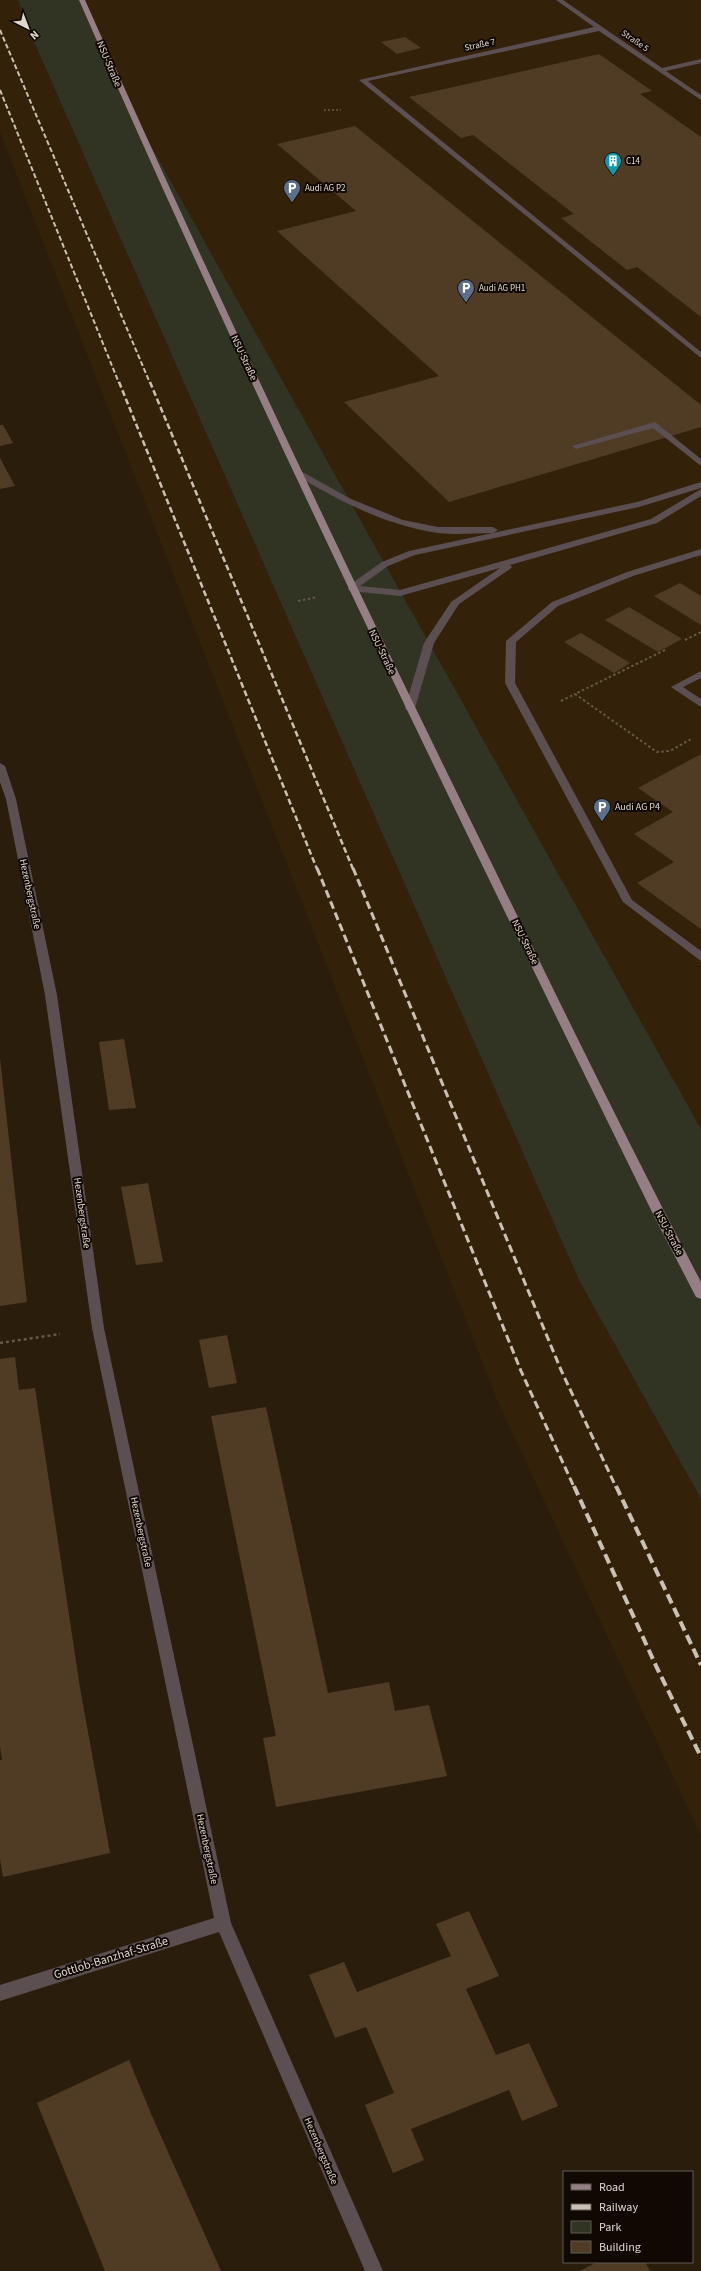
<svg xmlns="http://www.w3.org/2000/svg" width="701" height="2271" font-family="'Source Sans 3',sans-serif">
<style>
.built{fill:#34210a}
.green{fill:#323423}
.building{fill:#503c25}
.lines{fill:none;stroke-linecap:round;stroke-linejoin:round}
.path-far2{stroke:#65594a;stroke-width:1.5;stroke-dasharray:2 2;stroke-linecap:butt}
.path-far1{stroke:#65594a;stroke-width:2;stroke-dasharray:2.5 2.5;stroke-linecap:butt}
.path{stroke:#65594a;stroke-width:2.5;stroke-dasharray:3 3;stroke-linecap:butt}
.minor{fill:#5b4f52;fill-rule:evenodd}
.major{fill:#967e85;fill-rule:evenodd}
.rail-far3{stroke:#cac1b5;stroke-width:2;stroke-dasharray:5 2.5;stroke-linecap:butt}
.rail-far2{stroke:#cac1b5;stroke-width:2.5;stroke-dasharray:6 3;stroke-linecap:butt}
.rail-far1{stroke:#cac1b5;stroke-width:3;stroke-dasharray:8 4;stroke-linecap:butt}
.rail{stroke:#cac1b5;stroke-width:4;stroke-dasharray:10 5;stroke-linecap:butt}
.labels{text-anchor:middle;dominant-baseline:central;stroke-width:4;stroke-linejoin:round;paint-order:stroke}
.far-street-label{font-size:9px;fill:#e0d7cc;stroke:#0f0803}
.far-poi-label{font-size:9px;fill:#e0d7cc;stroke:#0f0803;text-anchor:start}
.street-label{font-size:10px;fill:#e0d7cc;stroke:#0f0803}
.poi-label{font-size:10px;fill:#e0d7cc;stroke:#0f0803;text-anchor:start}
.near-street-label{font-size:12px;fill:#e0d7cc;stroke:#0f0803}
</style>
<rect width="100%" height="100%" fill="#2b1d0c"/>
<!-- built -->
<g class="built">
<path d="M0,0H18L35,44L579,1280L701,1499V1836L498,1402L0,132Z"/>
<path d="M85,0H701V1129L145,135Z"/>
</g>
<!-- green -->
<path class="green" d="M18,0H85L145,135L701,1129V1499L579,1280L35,44Z"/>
<!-- building -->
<g class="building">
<path d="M405,37L421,48L397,54L381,42Z"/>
<path d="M599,54L652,91L640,94L701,137V317L637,267L627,270L561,218L574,214L473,135L461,138L409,97Z"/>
<path d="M355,126L701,405V427L449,502L344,402L439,376L277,231L356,211L277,144Z"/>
<path d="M0,425H3L13,443L0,446Z"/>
<path d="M0,458L15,486L0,489Z"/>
<path d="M680,583L701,596V625L654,596Z"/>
<path d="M629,607L682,639L658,652L605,620Z"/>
<path d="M581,633L630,663L614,673L564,642Z"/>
<path d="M701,754V929L637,883L674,862L634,834L673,812L638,788Z"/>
<path d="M124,1039L136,1108L109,1110L99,1042Z"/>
<path d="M0,1058L27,1302L0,1306Z"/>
<path d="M148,1183L163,1262L136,1265L121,1187Z"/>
<path d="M227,1335L237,1383L209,1388L199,1340Z"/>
<path d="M15,1357L19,1390L35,1388L80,1688L110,1853L3,1877L0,1859V1760H2L0,1746V1359Z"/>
<path d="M266,1407L328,1693L389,1682L395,1711L429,1705L447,1776L276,1807L263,1738L276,1736L211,1416Z"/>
<path d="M469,1911L499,1976L466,1989L496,2055L529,2043L558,2106L522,2121L509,2090L411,2129L424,2160L393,2173L365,2105L394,2093L366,2027L335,2038L309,1975L344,1962L357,1992L451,1956L436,1924Z"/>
<path d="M129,2060L152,2116L221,2271H105L37,2103Z"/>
<path d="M597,2262H645L650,2271H580Z"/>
</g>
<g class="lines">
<!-- path-far2 -->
<path class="path-far2" d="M324,110H341"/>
<!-- path-far1 -->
<g class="path-far1">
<path d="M298,601L317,597"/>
<path d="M685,640L701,632"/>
<path d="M665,650L575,694L657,752L670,751L693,738"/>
<path d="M561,701L575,694"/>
</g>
<!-- path -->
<path class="path" d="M0,1343L60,1334"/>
<!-- minor -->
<g class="minor">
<path d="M556,0H563L662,68L701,59V63L666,71L701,95V100L599,31L368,81L701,352V358L359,80L594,27Z"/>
<path d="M655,422L701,459V466L653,428L576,449L572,446Z"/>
<path d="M297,469L351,499L403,520L438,527H493L498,530L493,533C475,533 456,535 438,533C385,525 339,501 294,474V470Z"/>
<path d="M701,482V488L639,507L415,555L388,566L360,586L400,590L651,519L701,489V496L657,523L510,565L512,567L510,569L459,604L434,643L415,708L410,711L406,710L405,708L424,643L451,602L500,568L400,596L351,591L348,590V586L382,562L409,551L637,502Z"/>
<path d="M701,549V555L633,576L558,606L516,642L515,683L632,900L701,951V961L623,902L505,683L506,641L552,602L627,572Z"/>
<path d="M701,671V678L683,687L701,699V707L671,687Z"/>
<path d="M0,763L5,766L16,799L57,995L104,1328L231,1923L383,2271H365L219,1932L0,2001V1985L214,1918L92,1328L45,995L6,799L0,782Z"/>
</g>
<!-- major -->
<path class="major" d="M79,0H85C214,290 350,576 490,860C559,1001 628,1143 701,1282V1299L696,1297L655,1218C457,815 259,412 79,0Z"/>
<!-- rail-far3 -->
<g class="rail-far3">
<path d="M0,30L150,383"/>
<path d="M0,90L119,383"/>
</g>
<!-- rail-far2 -->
<g class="rail-far2">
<path d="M119,382L317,869"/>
<path d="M150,382L353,869"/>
</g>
<!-- rail-far1 -->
<g class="rail-far1">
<path d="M317,868L521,1371L574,1487"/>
<path d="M353,868L561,1370L616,1487"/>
</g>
<!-- rail -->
<g class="rail">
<path d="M574,1486L657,1668L701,1757"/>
<path d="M616,1486L701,1665"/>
</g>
</g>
<!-- icons -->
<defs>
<symbol id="building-pin" viewBox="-11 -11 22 30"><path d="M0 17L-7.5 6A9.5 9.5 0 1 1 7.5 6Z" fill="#0f9aa8" stroke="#0f0803"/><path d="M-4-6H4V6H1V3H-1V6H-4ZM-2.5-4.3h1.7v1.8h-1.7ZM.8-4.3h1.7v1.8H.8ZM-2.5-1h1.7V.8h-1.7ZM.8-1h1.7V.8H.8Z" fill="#fff"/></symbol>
<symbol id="parking-pin" viewBox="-11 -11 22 30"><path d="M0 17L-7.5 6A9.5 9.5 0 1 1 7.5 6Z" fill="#5c6f8a" stroke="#0f0803"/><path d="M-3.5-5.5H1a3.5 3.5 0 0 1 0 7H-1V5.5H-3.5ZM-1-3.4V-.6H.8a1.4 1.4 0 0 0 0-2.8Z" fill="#fff"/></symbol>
</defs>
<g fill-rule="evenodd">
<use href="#building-pin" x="603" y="151" width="20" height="27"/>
<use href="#parking-pin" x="282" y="178" width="20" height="27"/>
<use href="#parking-pin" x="456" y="278" width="20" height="27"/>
<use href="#parking-pin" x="592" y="797" width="20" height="27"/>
</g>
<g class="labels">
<!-- far-street labels -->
<g class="far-street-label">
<text transform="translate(635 41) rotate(35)">Straße 5</text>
<text transform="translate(480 45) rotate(-12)">Straße 7</text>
</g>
<!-- far-poi labels -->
<g class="far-poi-label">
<text x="626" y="161">C14</text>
<text x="305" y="188">Audi AG P2</text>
<text x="479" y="288">Audi AG PH1</text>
</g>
<!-- street labels -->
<g class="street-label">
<text transform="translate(109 64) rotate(67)">NSU-Straße</text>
<text transform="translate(244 358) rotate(65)">NSU-Straße</text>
<text transform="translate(382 652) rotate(64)">NSU-Straße</text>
<text transform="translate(30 894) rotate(78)">Hezenbergstraße</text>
<text transform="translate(525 942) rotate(64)">NSU-Straße</text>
<text transform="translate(82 1213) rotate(82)">Hezenbergstraße</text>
<text transform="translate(669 1233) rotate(62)">NSU-Straße</text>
<text transform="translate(141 1532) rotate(78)">Hezenbergstraße</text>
<text transform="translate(207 1849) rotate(78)">Hezenbergstraße</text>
<text transform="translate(321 2151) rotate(67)">Hezenbergstraße</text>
</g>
<!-- poi labels -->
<g class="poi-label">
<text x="615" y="807">Audi AG P4</text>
</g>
<!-- near-street labels -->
<g class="near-street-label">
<text transform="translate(111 1958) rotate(-17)">Gottlob-Banzhaf-Straße</text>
</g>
</g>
<!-- legend -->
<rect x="563" y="2171" width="130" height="92" fill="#0f0803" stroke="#635b53"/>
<rect x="571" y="2184" width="20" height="6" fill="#967e85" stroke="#635b53"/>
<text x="599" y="2191" font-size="12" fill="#e0d7cc">Road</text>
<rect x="571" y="2204" width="20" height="6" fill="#cac1b5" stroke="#635b53"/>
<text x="599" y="2211" font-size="12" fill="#e0d7cc">Railway</text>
<rect x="571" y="2221" width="20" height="12" fill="#323423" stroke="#635b53"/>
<text x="599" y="2231" font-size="12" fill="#e0d7cc">Park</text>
<rect x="571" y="2241" width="20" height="12" fill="#503c25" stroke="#635b53"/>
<text x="599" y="2251" font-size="12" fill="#e0d7cc">Building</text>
<!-- north arrow -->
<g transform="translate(28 28) rotate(138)" stroke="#0f0803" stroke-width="3" paint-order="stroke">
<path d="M0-3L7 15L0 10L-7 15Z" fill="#e0d7cc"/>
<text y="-6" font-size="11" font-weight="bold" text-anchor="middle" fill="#e0d7cc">N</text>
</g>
</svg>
